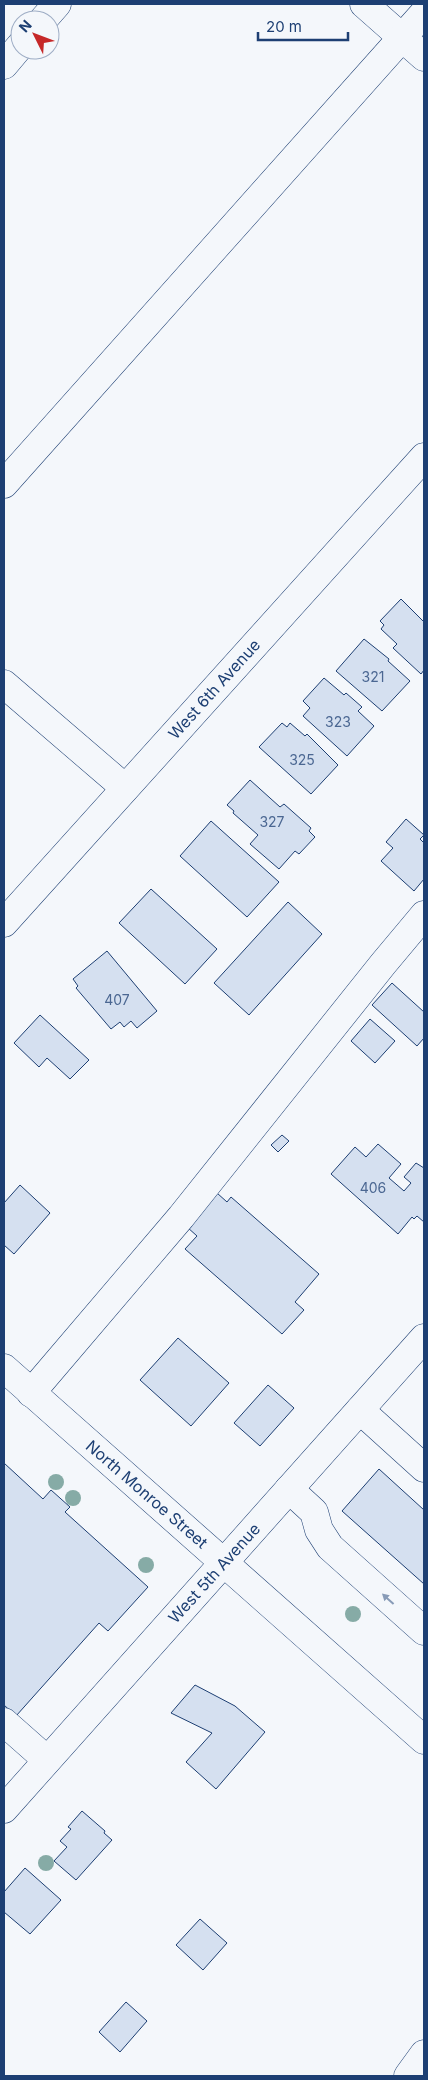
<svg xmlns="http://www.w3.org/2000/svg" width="428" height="2080" font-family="Inter,sans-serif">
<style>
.building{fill:#d5e0f0;stroke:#1d3f73}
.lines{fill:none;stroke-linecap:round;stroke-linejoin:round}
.minor-casing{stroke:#1d3f73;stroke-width:29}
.major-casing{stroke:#1d3f73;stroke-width:29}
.minor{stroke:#f4f7fb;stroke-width:28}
.major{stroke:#f4f7fb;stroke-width:28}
.tree{fill:#86aba6}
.oneway{fill:#889bb7}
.labels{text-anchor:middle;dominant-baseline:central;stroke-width:4;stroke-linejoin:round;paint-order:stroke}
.number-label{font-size:14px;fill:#4b6792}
.street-label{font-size:16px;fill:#1d3f73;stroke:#f4f7fb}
</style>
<rect width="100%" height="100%" fill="#f4f7fb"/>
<!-- building -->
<g class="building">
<path d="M401,599L424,622V670L421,674L393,648L397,644L381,629L384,625L380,621Z"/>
<path d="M364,639L389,659L388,661L410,681L382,711L336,671Z"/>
<path d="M324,678L344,695L346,693L362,707L358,711L374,726L347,756L303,716L310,708L303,701Z"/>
<path d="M282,723L287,727L290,723L305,736L307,734L338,765L311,794L259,747Z"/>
<path d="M250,780L280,807L284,804L311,828L309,831L315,837L299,854L295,851L279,869L250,844L258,835L233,813L234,811L227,805Z"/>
<path d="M406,819L424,835L420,839L424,843V879L414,891L381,861L393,848L386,842Z"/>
<path d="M211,821L279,882L247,917L180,856Z"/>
<path d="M151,889L217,949L185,984L119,923Z"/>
<path d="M288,902L322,934L249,1015L214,983Z"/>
<path d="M107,951L157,1011L137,1028L131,1021L124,1027L120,1022L111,1029L76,988L78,986L73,979Z"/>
<path d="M392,983L424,1012V1038L417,1046L372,1005Z"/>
<path d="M40,1015L89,1060L70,1079L47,1058L39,1067L14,1043Z"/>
<path d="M370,1019L395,1041L375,1063L351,1041Z"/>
<path d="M282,1135L289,1141L278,1152L271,1145Z"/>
<path d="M378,1144L401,1164L389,1178L404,1191L411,1183L404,1177L416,1163L424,1168V1222L417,1216L414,1219L412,1217L398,1234L331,1174L355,1147L366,1157Z"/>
<path d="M20,1185L50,1213L14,1254L4,1245V1203Z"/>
<path d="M217,1193L227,1202L231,1197L319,1274L295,1302L304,1310L282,1334L185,1249L197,1236L187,1227Z"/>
<path d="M178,1338L229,1383L191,1426L140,1380Z"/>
<path d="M268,1385L294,1408L260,1446L234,1423Z"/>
<path d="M4,1463L43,1499L51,1490L70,1507L65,1512L148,1587L108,1631L99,1623L16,1716L4,1705Z"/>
<path d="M379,1469L424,1510V1584L342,1511Z"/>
<path d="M195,1685L235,1706L265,1732L216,1789L186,1762L212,1733L171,1713Z"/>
<path d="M82,1811L105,1831L104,1833L112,1840L76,1880L54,1861L67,1847L60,1841L71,1829L68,1827Z"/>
<path d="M25,1868L61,1900L30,1934L4,1912V1892Z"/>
<path d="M200,1919L227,1943L203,1970L176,1945Z"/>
<path d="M126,2002L147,2021L120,2052L99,2032Z"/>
</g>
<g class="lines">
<defs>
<g id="minor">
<path d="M364,4L424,57"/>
<path d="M43,20L57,4"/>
<path d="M4,65L20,46"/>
<path d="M4,484L424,13"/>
<path d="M4,684L125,788"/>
<path d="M4,923L424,457"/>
<path d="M4,1368L424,1740"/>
<path d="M31,1393L181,1217L383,964L424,915"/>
<path d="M360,1410L424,1468"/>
<path d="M289,1489L314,1512L319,1530L330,1547L424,1631"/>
<path d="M4,1722L47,1760"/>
<path d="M4,1809L424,1338"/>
</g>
<path id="major" d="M408,2076L424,2054"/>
</defs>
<!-- minor casing -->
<use href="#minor" class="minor-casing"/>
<!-- major casing -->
<use href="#major" class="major-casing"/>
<!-- minor -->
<use href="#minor" class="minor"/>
<!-- major -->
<use href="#major" class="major"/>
</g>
<!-- trees -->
<g class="tree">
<circle cx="56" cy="1482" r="8"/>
<circle cx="73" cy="1498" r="8"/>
<circle cx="146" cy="1565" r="8"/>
<circle cx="353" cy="1614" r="8"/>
<circle cx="46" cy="1863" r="8"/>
</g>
<!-- one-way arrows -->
<defs><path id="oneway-solid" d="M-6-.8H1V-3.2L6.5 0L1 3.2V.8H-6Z" transform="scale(1.25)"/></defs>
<use class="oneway" href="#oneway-solid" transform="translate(388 1599) rotate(-138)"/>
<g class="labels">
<!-- number labels -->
<g class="number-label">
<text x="373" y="676">321</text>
<text x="338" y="721">323</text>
<text x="302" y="759">325</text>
<text x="272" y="821">327</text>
<text x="117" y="999">407</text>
<text x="373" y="1187">406</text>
</g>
<!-- street labels -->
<g class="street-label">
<text transform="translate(214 689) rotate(-48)">West 6th Avenue</text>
<text transform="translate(147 1494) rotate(41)">North Monroe Street</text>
<text transform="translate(214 1573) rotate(-48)">West 5th Avenue</text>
</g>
</g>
<!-- border -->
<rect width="428" height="2080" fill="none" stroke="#1d3f73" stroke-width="10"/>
<!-- north arrow -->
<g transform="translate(35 35) rotate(312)"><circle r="24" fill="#f4f7fb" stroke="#9eadc5"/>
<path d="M0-4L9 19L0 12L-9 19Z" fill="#c62828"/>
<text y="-8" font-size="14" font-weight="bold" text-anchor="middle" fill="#1d3f73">N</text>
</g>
<!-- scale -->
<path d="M258 32v8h90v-8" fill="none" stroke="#1d3f73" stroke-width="2.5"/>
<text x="266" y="32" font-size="15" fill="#1d3f73" stroke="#f4f7fb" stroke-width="4" paint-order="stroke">20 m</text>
</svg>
